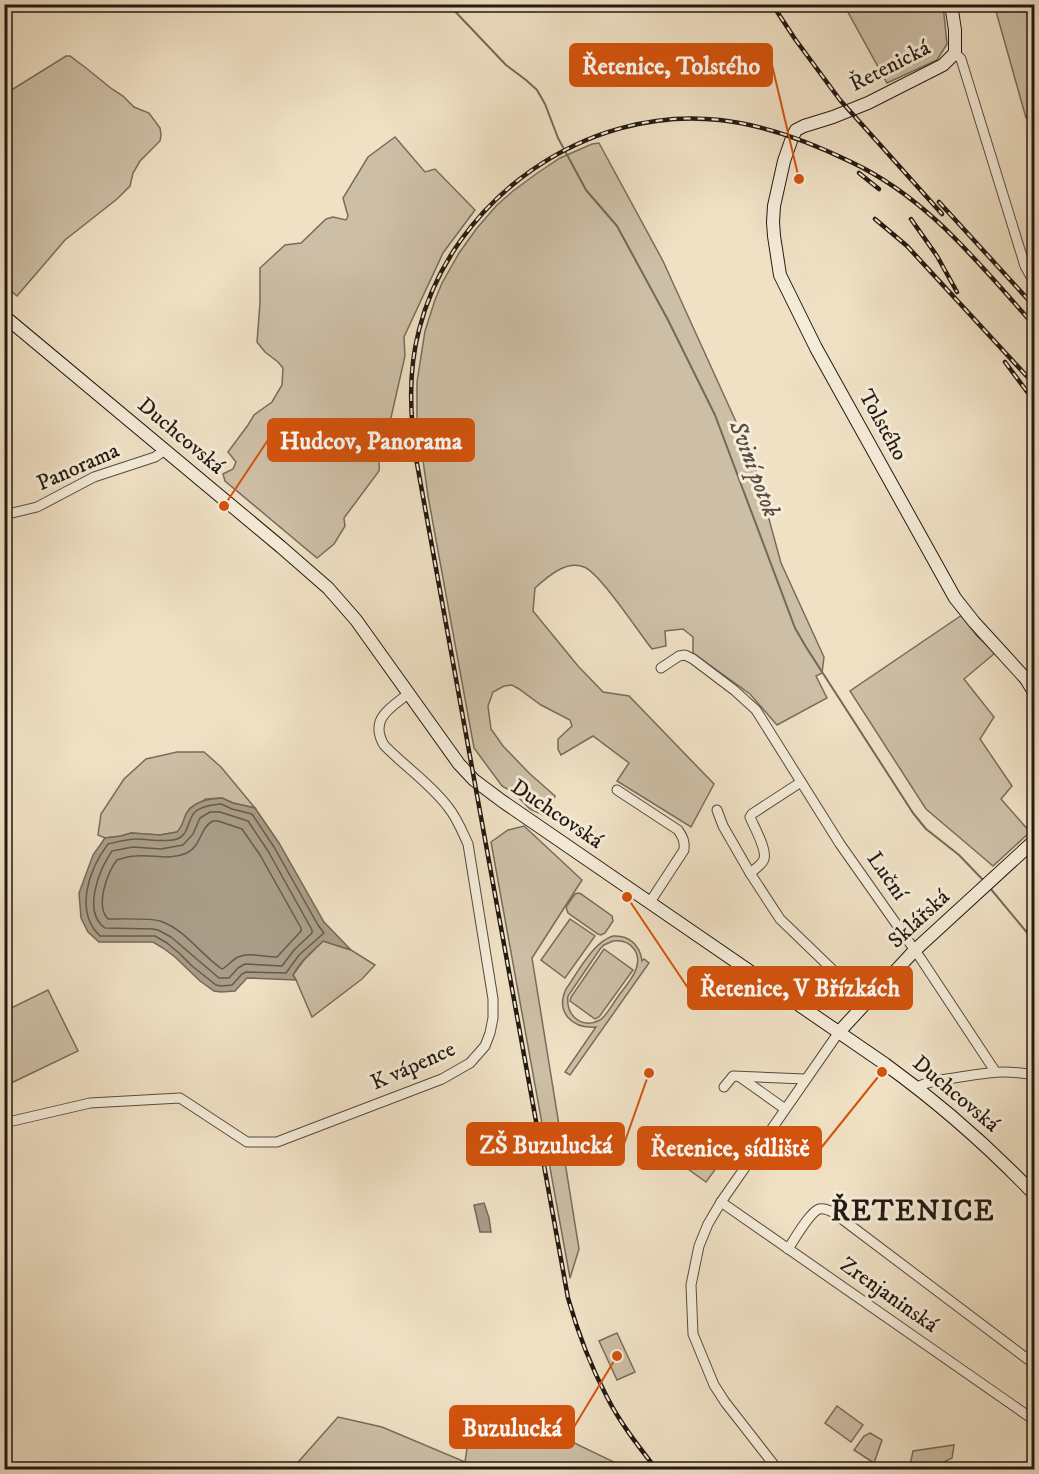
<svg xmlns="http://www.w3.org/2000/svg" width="1039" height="1474" font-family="'IM FELL DW Pica',serif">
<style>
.green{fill:#cdbfa6;stroke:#786c5c;stroke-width:1.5;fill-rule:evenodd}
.water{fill:#aa9d88;stroke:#746858;stroke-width:1.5}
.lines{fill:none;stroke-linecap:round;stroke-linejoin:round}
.shore{stroke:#665b4c;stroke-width:1.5}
.stream{stroke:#746858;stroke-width:2}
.street-casing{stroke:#564b3e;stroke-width:11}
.secondary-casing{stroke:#231911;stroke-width:14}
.street{stroke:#f5ecd9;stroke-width:9}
.secondary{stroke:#f5ecd9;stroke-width:12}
.rail-casing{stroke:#231911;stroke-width:4.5}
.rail{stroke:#f5ecd9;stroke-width:2;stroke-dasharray:7;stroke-linecap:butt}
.labels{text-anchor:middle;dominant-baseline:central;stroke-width:6;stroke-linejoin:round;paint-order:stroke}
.street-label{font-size:22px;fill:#231911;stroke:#f5ecd9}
.water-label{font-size:24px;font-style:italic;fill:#594e41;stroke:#f5ecd9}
.district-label{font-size:28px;font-weight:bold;letter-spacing:1.5px;fill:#231911;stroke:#f5ecd9}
.leader{fill:none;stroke:#d4530c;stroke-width:2}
.callout-dot{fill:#d4530c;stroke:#f5ecd9;stroke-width:2}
.callout{fill:#d4530c;stroke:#d4530c;stroke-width:2}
.callout-label{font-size:24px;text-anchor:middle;font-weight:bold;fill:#fff}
</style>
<rect width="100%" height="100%" fill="#f0e1c5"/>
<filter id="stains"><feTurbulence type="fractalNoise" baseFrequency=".00333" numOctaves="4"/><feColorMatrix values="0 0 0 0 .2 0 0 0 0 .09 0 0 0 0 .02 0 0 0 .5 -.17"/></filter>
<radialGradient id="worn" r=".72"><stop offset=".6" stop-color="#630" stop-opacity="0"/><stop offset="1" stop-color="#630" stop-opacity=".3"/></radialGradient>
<!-- green -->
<g class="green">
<path d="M994,4L1034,5V114L1026,118Z"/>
<path d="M844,5H943L947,44L937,60L887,83Z"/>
<path d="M66,56H70L86,68L112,89L123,96L134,107L149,113L160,128L161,135L160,141L140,161L133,173L130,186L117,199L65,240L17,296L5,286V94Z"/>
<path d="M395,137L425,172L435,169L475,210L443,253L404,337L405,356L390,422C363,442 382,446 379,471L344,518L345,526L334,544L317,558L225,481L223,474L233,469L236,462L228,452L248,425L254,415L272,402L282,385L283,368L278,362L265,352L257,342L260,303V268L285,245L301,243L326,219L333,217L346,220L348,216L343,198L368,157Z"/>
<path d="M599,143L663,261L752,457L781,563L824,657L822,673L816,676L827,698L777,725L750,694L693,653V637L683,629L665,631L666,646L652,649C639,633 600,573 584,567C566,560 547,577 535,588L533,611L578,666L603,692L629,696L714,784L691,827L617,781L629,763L593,736L561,755L558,749V739L572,726L570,720L541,705L519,689L512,685L504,686L493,692L488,706L491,729L503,746L529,773L555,796L548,817L530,809L514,793L502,786L474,748L428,496L417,418V382L425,331L435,300L442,283L459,253L477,228L497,205L513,191L536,174L560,158L592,144Z"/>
<path d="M962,615L977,636L995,653L964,679L994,717L980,739L1012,786L1001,799L1030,832L993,866L986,860L926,809L850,691Z"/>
<path d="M177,752H204L221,767L255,808L233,803L222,798L206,799L190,808L186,814L182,827L177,832L160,835L131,833L121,836L105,838L98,835L101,814L124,779L146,759Z"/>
<path d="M524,826L582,880L532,958L579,1249L570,1278L491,842L508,830Z"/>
<path d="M578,893L581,894L612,916L613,921L605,933L601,935L598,934L568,913L566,907L575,894Z"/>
<path d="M570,919L595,936L565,978L541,960Z"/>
<path d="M613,936C629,935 640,945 642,961L644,959L649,963L570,1075L565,1072L596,1027C573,1029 555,1013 566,989C578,972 593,942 613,936ZM613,941C621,940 629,942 634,949C646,966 626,985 617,998C612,1005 607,1015 600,1020C591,1025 581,1024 574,1017C568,1011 567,1004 568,996L600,949L604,945Z"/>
<path d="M323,941L351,950L375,965L362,979L312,1017L296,980L293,975L304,960Z"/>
<path d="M604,949L633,970L599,1017L595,1019L570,1001L571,997Z"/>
<path d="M48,990L78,1051L5,1086V1011Z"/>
<path d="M704,1146L723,1159L706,1182L688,1169Z"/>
<path d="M617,1333L635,1372L617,1380L599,1341Z"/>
<path d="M837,1406L863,1425L851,1442L825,1423Z"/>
<path d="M472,1413L523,1423L536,1433L564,1438L614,1462L621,1469H292L338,1417L382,1427L465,1462Z"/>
<path d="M870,1433L882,1440L874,1463L854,1450L864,1436Z"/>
<path d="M954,1445L952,1458L930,1469H913L910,1465L913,1451Z"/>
</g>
<!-- water -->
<g class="water">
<path d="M222,798L233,803L255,808L279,843L324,922L351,950L323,941C312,952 300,961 293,975L296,980L247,978L235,991L221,992L214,991L200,981L175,957L163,948L153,942H99L88,932L81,918L79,893L93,855L105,838L121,836L131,833L160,835L177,832C182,827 183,821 186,814C193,801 209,799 222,798Z"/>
<path d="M484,1203L489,1218L491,1232H480L474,1205Z"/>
</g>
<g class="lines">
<!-- shore -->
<g class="shore">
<path d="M221,804L232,809L252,814L274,847L318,925L324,933L299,955L286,973L246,972L242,974L232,985L221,986L216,985L192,966L179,953L167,943L155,936H100C74,911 89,869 108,844C117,842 127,839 136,839C150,839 163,843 177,839C189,835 187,820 195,812C202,806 212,805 221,804Z"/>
<path d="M210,812H220L248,821L268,851L312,930V933L294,950L282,966L245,964L238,968L229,978H219L171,937L158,930L153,929L105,928C82,912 99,870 112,851L133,847L161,849L183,845L193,834L200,818Z"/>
<path d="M213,821H218L242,829L260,855L301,928V931L277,957C265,957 249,952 238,957C232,960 228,966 222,969C201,955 185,929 160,921C151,918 119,919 108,919C95,906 107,873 117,860C123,858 129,856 135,856C153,854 169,861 187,853C202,845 200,827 213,821Z"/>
</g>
<!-- stream -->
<g class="stream">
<path d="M448,4L506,65L526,80L537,90L545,104L558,138L586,190L617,226L668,320L715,415L795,628L806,647L913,813L926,829L959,855L984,881"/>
<path d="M990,888L1034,941"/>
</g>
<defs>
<g id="street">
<path d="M955,53L961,59L1025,266L1034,282"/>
<path d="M4,515L37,507L94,477L155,457L165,450"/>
<path d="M661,668L679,656L685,655L693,659L734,690L756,710L840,844L921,959L995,1071"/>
<path d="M801,782L752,814L750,817C754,827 767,849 764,859C762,865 755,869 750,873L780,919L866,1002"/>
<path d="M617,790L678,830C683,837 685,842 684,850L650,902"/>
<path d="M717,810L723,826L750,873"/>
<path d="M740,1077L785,1109"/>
<path d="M724,1087L733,1076L805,1079"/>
<path d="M917,1087C930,1081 940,1080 954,1078C985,1073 1003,1069 1034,1075"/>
<path d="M4,1123L90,1103L180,1098L247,1142H277L442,1079L470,1063L485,1046L490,1033L493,1018V999L468,844C462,831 457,818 448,807C430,783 404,766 384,745C369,719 390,708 408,694"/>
<path d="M721,1202L1034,1420"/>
<path d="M788,1249C794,1240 810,1212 819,1209C825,1208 829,1210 834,1213L1034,1364"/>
<path d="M778,1470L725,1402L714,1385L693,1334L691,1285L699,1246L708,1224L721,1202L839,1032"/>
</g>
<g id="secondary">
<path d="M951,4L955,30V53L943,65L868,103L833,117L804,126L796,130L792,138L784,161L774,206L773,222L774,236L780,275L816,348L955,598L974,622L1026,679L1034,692"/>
<path d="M4,316L281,547L328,588L356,620L459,764L474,780L502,801L885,1064C939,1103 988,1146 1034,1194"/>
<path d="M839,1032L914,951L1034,841"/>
</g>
</defs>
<!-- street casing -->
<use href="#street" class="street-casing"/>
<!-- secondary casing -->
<use href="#secondary" class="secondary-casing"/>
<!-- street -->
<use href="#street" class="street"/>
<!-- secondary -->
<use href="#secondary" class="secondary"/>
<defs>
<g id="rail">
<path d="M772,4L795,39L840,100L942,214"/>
<path d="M859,173L879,189"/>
<path d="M939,202L1034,306"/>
<path d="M875,219L907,246L1034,384"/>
<path d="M911,219L937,256L957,292"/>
<path d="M1005,362L1034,401"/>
<path d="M657,1470C639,1447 620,1423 607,1397C590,1365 578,1333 568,1298L416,458C410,415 408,372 419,330C452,199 586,105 720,120C765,125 810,142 851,162C928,198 979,264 1034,325"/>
</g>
</defs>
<!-- rail casing -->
<use href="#rail" class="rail-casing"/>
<!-- rail -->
<use href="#rail" class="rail"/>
</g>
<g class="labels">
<!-- street labels -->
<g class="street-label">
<text transform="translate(890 66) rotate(-27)">Řetenická</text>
<text transform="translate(883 425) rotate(61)">Tolstého</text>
<text transform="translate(181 436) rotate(40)">Duchcovská</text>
<text transform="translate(78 467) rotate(-24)">Panorama</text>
<text transform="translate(557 814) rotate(34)">Duchcovská</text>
<text transform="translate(887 876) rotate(55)">Luční</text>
<text transform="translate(919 919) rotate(-43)">Sklářská</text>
<text transform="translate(413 1066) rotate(-24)">K vápence</text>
<text transform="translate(956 1094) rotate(40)">Duchcovská</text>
<text transform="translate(889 1295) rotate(35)">Zrenjaninská</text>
</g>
<!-- water labels -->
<g class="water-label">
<text transform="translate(754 469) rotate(69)">Sviní potok</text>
</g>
<!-- district labels -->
<g class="district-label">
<text x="913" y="1211">ŘETENICE</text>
</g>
</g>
<!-- callouts -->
<path class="leader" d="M799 179L772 65M224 506L268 440M627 897L688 988M649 1073L624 1144M882 1072L821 1148M617 1356L574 1427"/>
<g class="callout-dot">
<circle cx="799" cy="179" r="6"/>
<circle cx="224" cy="506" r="6"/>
<circle cx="627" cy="897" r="6"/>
<circle cx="649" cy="1073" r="6"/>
<circle cx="882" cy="1072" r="6"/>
<circle cx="617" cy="1356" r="6"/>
</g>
<g class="callout">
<rect x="570" y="44" width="202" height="42" rx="6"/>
<rect x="268" y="419" width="206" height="42" rx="6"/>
<rect x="688" y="967" width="224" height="42" rx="6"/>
<rect x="467" y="1123" width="157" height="42" rx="6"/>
<rect x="638" y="1127" width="183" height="42" rx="6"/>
<rect x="450" y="1406" width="124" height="42" rx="6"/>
</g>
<g class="callout-label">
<text x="671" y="74">Řetenice, Tolstého</text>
<text x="371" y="449">Hudcov, Panorama</text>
<text x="800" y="996">Řetenice, V Břízkách</text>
<text x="546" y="1153">ZŠ Buzulucká</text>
<text x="730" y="1156">Řetenice, sídliště</text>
<text x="512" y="1436">Buzulucká</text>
</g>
<!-- margin -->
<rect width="1039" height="1474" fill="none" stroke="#f0e1c5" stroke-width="24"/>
<rect x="6" y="6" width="1027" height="1462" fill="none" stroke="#231911" stroke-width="3"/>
<rect x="12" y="12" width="1015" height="1450" fill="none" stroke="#231911" stroke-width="1.5"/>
<rect width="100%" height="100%" filter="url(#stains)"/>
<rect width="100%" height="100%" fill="url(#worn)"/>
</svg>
